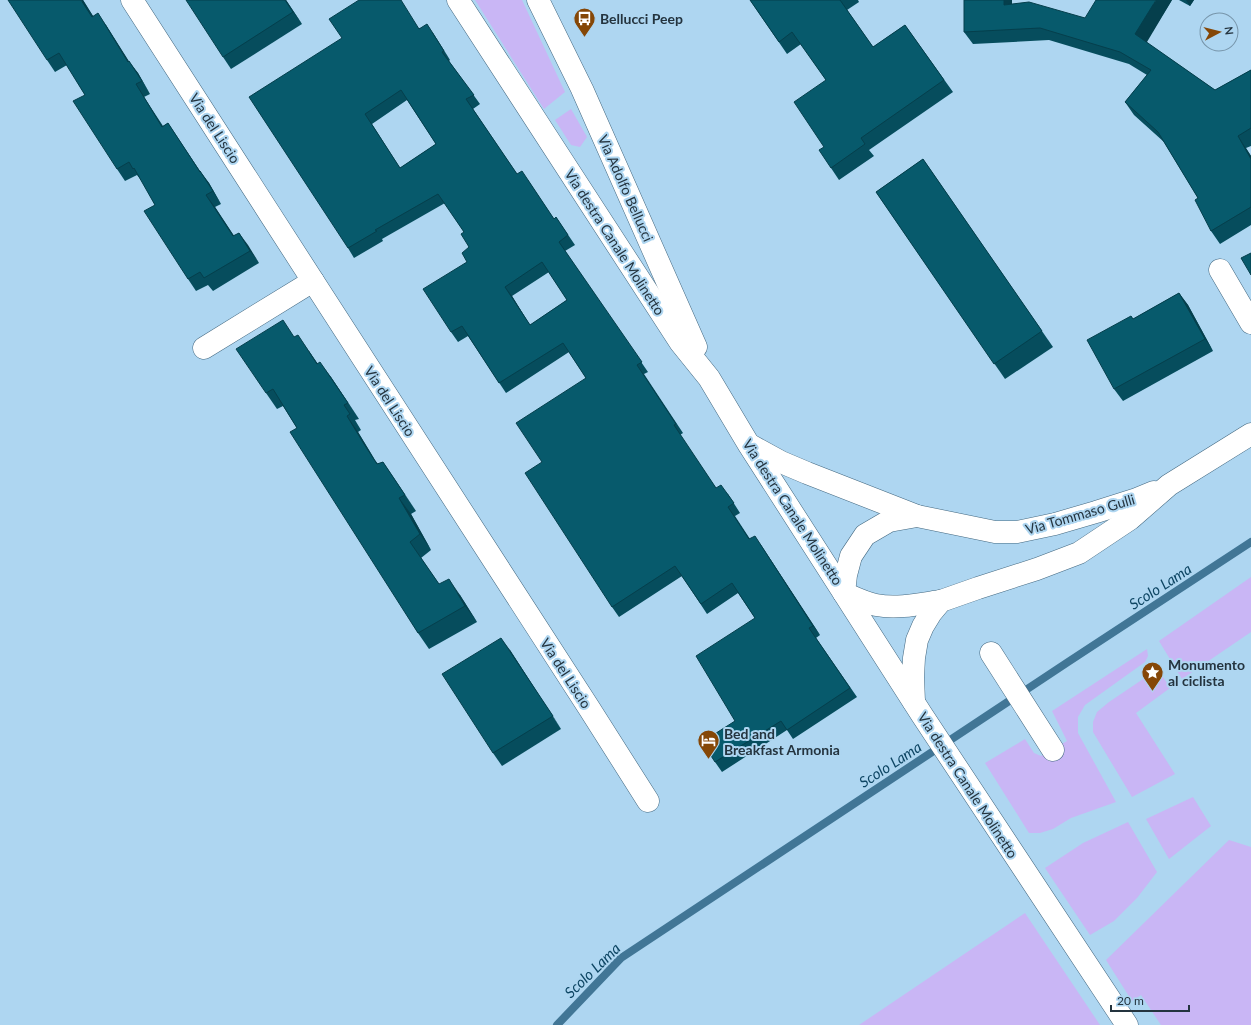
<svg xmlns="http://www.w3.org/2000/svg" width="1251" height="1025" font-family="Lato,sans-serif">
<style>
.green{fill:#c9b6f5}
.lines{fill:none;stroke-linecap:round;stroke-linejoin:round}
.stream{stroke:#417696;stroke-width:8}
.minor-casing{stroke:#436880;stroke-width:23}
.minor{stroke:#fff;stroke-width:22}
.wall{fill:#064d5d;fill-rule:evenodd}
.shaded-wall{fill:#053f4c}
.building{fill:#075a6c;stroke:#053f4c;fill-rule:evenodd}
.labels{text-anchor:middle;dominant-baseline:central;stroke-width:4;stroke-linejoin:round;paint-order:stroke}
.poi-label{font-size:14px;font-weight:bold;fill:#24343f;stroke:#aed6f1;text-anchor:start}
.street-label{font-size:14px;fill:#24343f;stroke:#aed6f1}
.water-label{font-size:15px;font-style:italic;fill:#0e4664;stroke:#aed6f1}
</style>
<rect width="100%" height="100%" fill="#aed6f1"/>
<!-- green -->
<g class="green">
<path d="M475,0H522L565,92L544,109Z"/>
<path d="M571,109L587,137L580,147L571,145L555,120Z"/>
<path d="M1251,577V632L1182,679L1159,641Z"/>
<path d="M1147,649L1148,656L1145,662L1085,705L1078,717V733L1116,802L1071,818L1053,829L1040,833H1029L985,763L1025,739L1034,753L1041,756L1067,741L1052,711Z"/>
<path d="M1158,669L1170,688L1136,713L1175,774L1132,797L1093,732V722L1097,712L1109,702Z"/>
<path d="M1193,797L1211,826L1169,859L1146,819Z"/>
<path d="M1128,822L1157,872L1137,898L1114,921L1090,935L1045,868L1083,843Z"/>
<path d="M1229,840L1251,847V1025H1161L1141,995L1132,1001L1106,960Z"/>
<path d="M1025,913L1100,1025H859Z"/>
</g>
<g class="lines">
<!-- stream -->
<path class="stream" d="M557,1025L621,958L1068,662L1251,542"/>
<defs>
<g id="minor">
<path d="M132,0L313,281L589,708L648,801"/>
<path d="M458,0L680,342L709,378L749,445L922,715L1127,1025"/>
<path d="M538,0L582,89L696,347"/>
<path d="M1220,270L1251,323"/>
<path d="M204,348L313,281"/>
<path d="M750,445L781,462L807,473L917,516L995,532H1017L1055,524L1096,512L1137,499L1154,492"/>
<path d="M844,593L846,575L851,556L865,535L889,521L917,516"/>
<path d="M844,593C855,598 865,603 876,605C897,609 920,604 941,601"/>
<path d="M991,653L1053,750"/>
<path d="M914,702L913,677L914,658L917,640L923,626L931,613L941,601L978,588L1037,569L1079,553L1130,519L1169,485L1251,434"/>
</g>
</defs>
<!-- minor casing -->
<use href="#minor" class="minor-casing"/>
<!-- minor -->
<use href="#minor" class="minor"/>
</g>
<!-- wall -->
<g class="wall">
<path d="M83,0L93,16L106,25L129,62L138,73L150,94L144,97L163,126L168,123L200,171L209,183L221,204L215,207L234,236L239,233L259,263L213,291L208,285L196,291L188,279L155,205L142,181L137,175L125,181L117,169L85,95L67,65L55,72L47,60Z"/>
<path d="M286,0L302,24L231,69L223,57Z"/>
<path d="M750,0H858L859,2L847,10L873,47L905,25L953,92L869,150L874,156L839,180L831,168L824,147L826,80L801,44L787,54Z"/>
<path d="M1172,0L1146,42L1215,90L1251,70V146L1246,148L1251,156V225L1220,244L1211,231L1198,198L1164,142L1134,115L1125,102L1147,75L1129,64L1049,40L973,44L964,32L1012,4L1085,18Z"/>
<path d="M1179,0H1194L1190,6Z"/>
<path d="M420,28L433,33L450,60L449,61L480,104L473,109L517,174L528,180L554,219L556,217L575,245L565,251L648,372L644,374L683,433L680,435L716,488L728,494L740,513L735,516L750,539L761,545L820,635L816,638L857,697L793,739L787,730L722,772L715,762L735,721L755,618L738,593L707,614L682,576L619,617L612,607L542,462L586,378L569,352L506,393L468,336L458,342L451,332L467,262L469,247L464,232L445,203L382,239L383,241L354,258L348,248L342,38ZM407,100L436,144L400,168L372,124ZM549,272L567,300L530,325L512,296Z"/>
<path d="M923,159L1053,347L1005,379L876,192Z"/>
<path d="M1179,293L1188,305L1213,351L1123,401L1114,389L1131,316L1133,319Z"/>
<path d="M309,351L318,364L331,377L359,419L355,420L361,430L358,432L375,460L378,464L383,462L416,511L411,514L431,550L421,558L439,584L460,595L477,622L429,649L418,633L297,428L283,406L277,409L266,393Z"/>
<path d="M510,650L561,729L502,766L493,753Z"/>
</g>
<!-- shaded-wall -->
<g class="shaded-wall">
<path d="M81,0H83L101,29Z"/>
<path d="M285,0H286L302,24L293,12Z"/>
<path d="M1004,0H1012V18L1004,5Z"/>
<path d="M1156,0H1172L1144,47L1135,34Z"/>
<path d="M1186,0H1194L1190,6Z"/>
<path d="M98,13L106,25L137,74L128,62Z"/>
<path d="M427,24L433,33L450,60L444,51Z"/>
<path d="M129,61L138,73L150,94L142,81Z"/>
<path d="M136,84L144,97L170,139L162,127Z"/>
<path d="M168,123L207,182L200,171L209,183L221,204Z"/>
<path d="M1238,136L1251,156V159Z"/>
<path d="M206,195L215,207L242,248L233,236Z"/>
<path d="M239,233L248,245L259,263L250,251Z"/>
<path d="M505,287L512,296L536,335L530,325Z"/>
<path d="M1179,293L1188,305L1213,351L1205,339Z"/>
<path d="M298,335L309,351L328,380L317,364Z"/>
<path d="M320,362L331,377L359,419L348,403Z"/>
<path d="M347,416L358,432L375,460L364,444Z"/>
<path d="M383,462L394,478L416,511L405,495Z"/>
<path d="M399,498L411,514L431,550L420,534Z"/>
<path d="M755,536L761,545L820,635L813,626Z"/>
<path d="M449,579L460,595L477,622L465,606Z"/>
<path d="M501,638L510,650L561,729L553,716Z"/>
</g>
<!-- building -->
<g class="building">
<path d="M8,0H81L92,17L98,13L128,62L129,61L142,81L136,84L162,127L168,123L200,172V171L213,191L206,195L233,236L239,233L250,251L204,278L200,272L188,279L144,211L155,205L134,168L133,169L129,162L117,169L73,101L85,95L59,53L47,60Z"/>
<path d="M186,0H285L293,12L223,57Z"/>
<path d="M359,0H401L419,29L427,24L444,51L442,52L474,95L466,99L517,174L522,171L554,219L556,217L568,235L559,242L642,362L637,365L676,424L674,425L716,488L721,485L734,503L728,507L749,539L755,536L813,626L809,628L850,688L787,730L781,721L715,762L702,742L735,721L696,656L755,618L732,583L701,604L675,566L612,607L525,473L542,462L516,423L586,378L563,343L499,383L462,326L451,332L423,289L467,262L462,253L469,247L461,234L464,232L438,194L375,230L377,231L348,248L249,97L342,38L329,19ZM401,90L436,144L400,168L365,114ZM542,262L567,300L530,325L505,287Z"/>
<path d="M750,0H840L873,47L905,25L944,80L861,138L865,144L831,168L819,150L824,147L794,102L826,80L792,32L779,42Z"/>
<path d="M964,0H1004V5L1029,2L1085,18L1096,0H1156L1135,34L1215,90L1251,70V128L1238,136L1251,159V207L1211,231L1195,200L1198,198L1158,132L1125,102L1151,70L1120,52L1040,28L964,32Z"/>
<path d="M923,159L1042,331L994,364L876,192Z"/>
<path d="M1251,253V275L1241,258Z"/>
<path d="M1179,293L1205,339L1114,389L1087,340L1131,316L1133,319Z"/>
<path d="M283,320L294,337L298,335L317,364L320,362L348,403L344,405L350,414L347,416L364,444L377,464L383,462L405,495L399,498L420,534L410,542L439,584L449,579L465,606L418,633L290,432L297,428L273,389L266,393L236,349Z"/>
<path d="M501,638L553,716L493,753L442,674Z"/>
</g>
<!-- icons -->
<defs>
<symbol id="bus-pin" viewBox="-11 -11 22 30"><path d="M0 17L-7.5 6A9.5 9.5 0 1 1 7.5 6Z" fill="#854707" stroke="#aed6f1"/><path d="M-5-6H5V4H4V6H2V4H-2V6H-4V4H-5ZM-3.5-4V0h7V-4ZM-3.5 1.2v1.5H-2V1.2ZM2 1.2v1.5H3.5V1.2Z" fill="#fff"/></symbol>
<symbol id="sight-pin" viewBox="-11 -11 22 30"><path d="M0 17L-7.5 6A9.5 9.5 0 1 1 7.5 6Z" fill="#854707" stroke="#aed6f1"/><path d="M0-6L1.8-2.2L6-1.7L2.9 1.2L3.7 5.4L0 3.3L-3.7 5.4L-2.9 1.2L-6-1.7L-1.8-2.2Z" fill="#fff"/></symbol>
<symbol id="hotel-pin" viewBox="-11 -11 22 30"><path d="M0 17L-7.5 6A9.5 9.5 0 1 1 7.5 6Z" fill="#854707" stroke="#aed6f1"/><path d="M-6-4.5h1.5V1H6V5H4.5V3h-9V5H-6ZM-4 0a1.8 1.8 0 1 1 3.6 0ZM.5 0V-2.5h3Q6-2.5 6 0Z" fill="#fff"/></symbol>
</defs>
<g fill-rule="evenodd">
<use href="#bus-pin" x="572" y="6" width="25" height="34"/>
<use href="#sight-pin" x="1140" y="660" width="25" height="34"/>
<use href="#hotel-pin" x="696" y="728" width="25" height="34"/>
</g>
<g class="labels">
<!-- poi labels -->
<g class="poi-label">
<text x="600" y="18">Bellucci Peep</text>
<text x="1168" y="664">Monumento<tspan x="1168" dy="16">al ciclista</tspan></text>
<text x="724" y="733">Bed and<tspan x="724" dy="16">Breakfast Armonia</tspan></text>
</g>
<!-- street labels -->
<g class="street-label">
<text transform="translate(215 128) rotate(57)">Via del Liscio</text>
<text transform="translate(626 188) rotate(66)">Via Adolfo Bellucci</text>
<text transform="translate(615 242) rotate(57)">Via destra Canale Molinetto</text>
<text transform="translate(390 401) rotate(57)">Via del Liscio</text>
<text transform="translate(793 512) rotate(57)">Via destra Canale Molinetto</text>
<text transform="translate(1080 514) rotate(-16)">Via Tommaso Gulli</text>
<text transform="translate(566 673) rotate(57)">Via del Liscio</text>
<text transform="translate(968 785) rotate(57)">Via destra Canale Molinetto</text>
</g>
<!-- water labels -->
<g class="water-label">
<text transform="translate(1160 586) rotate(-33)">Scolo Lama</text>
<text transform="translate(890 764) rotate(-33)">Scolo Lama</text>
<text transform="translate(592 970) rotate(-44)">Scolo Lama</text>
</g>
</g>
<!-- north arrow -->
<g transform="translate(1219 32) rotate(83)"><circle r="19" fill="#aed6f1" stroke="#7795aa"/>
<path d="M0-3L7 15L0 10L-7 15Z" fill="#854707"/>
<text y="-6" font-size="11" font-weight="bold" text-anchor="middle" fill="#24343f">N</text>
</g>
<!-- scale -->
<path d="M1111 1005v6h78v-6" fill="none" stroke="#24343f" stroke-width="2"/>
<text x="1117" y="1005" font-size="12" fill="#24343f" stroke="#aed6f1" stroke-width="3" paint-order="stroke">20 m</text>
</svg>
